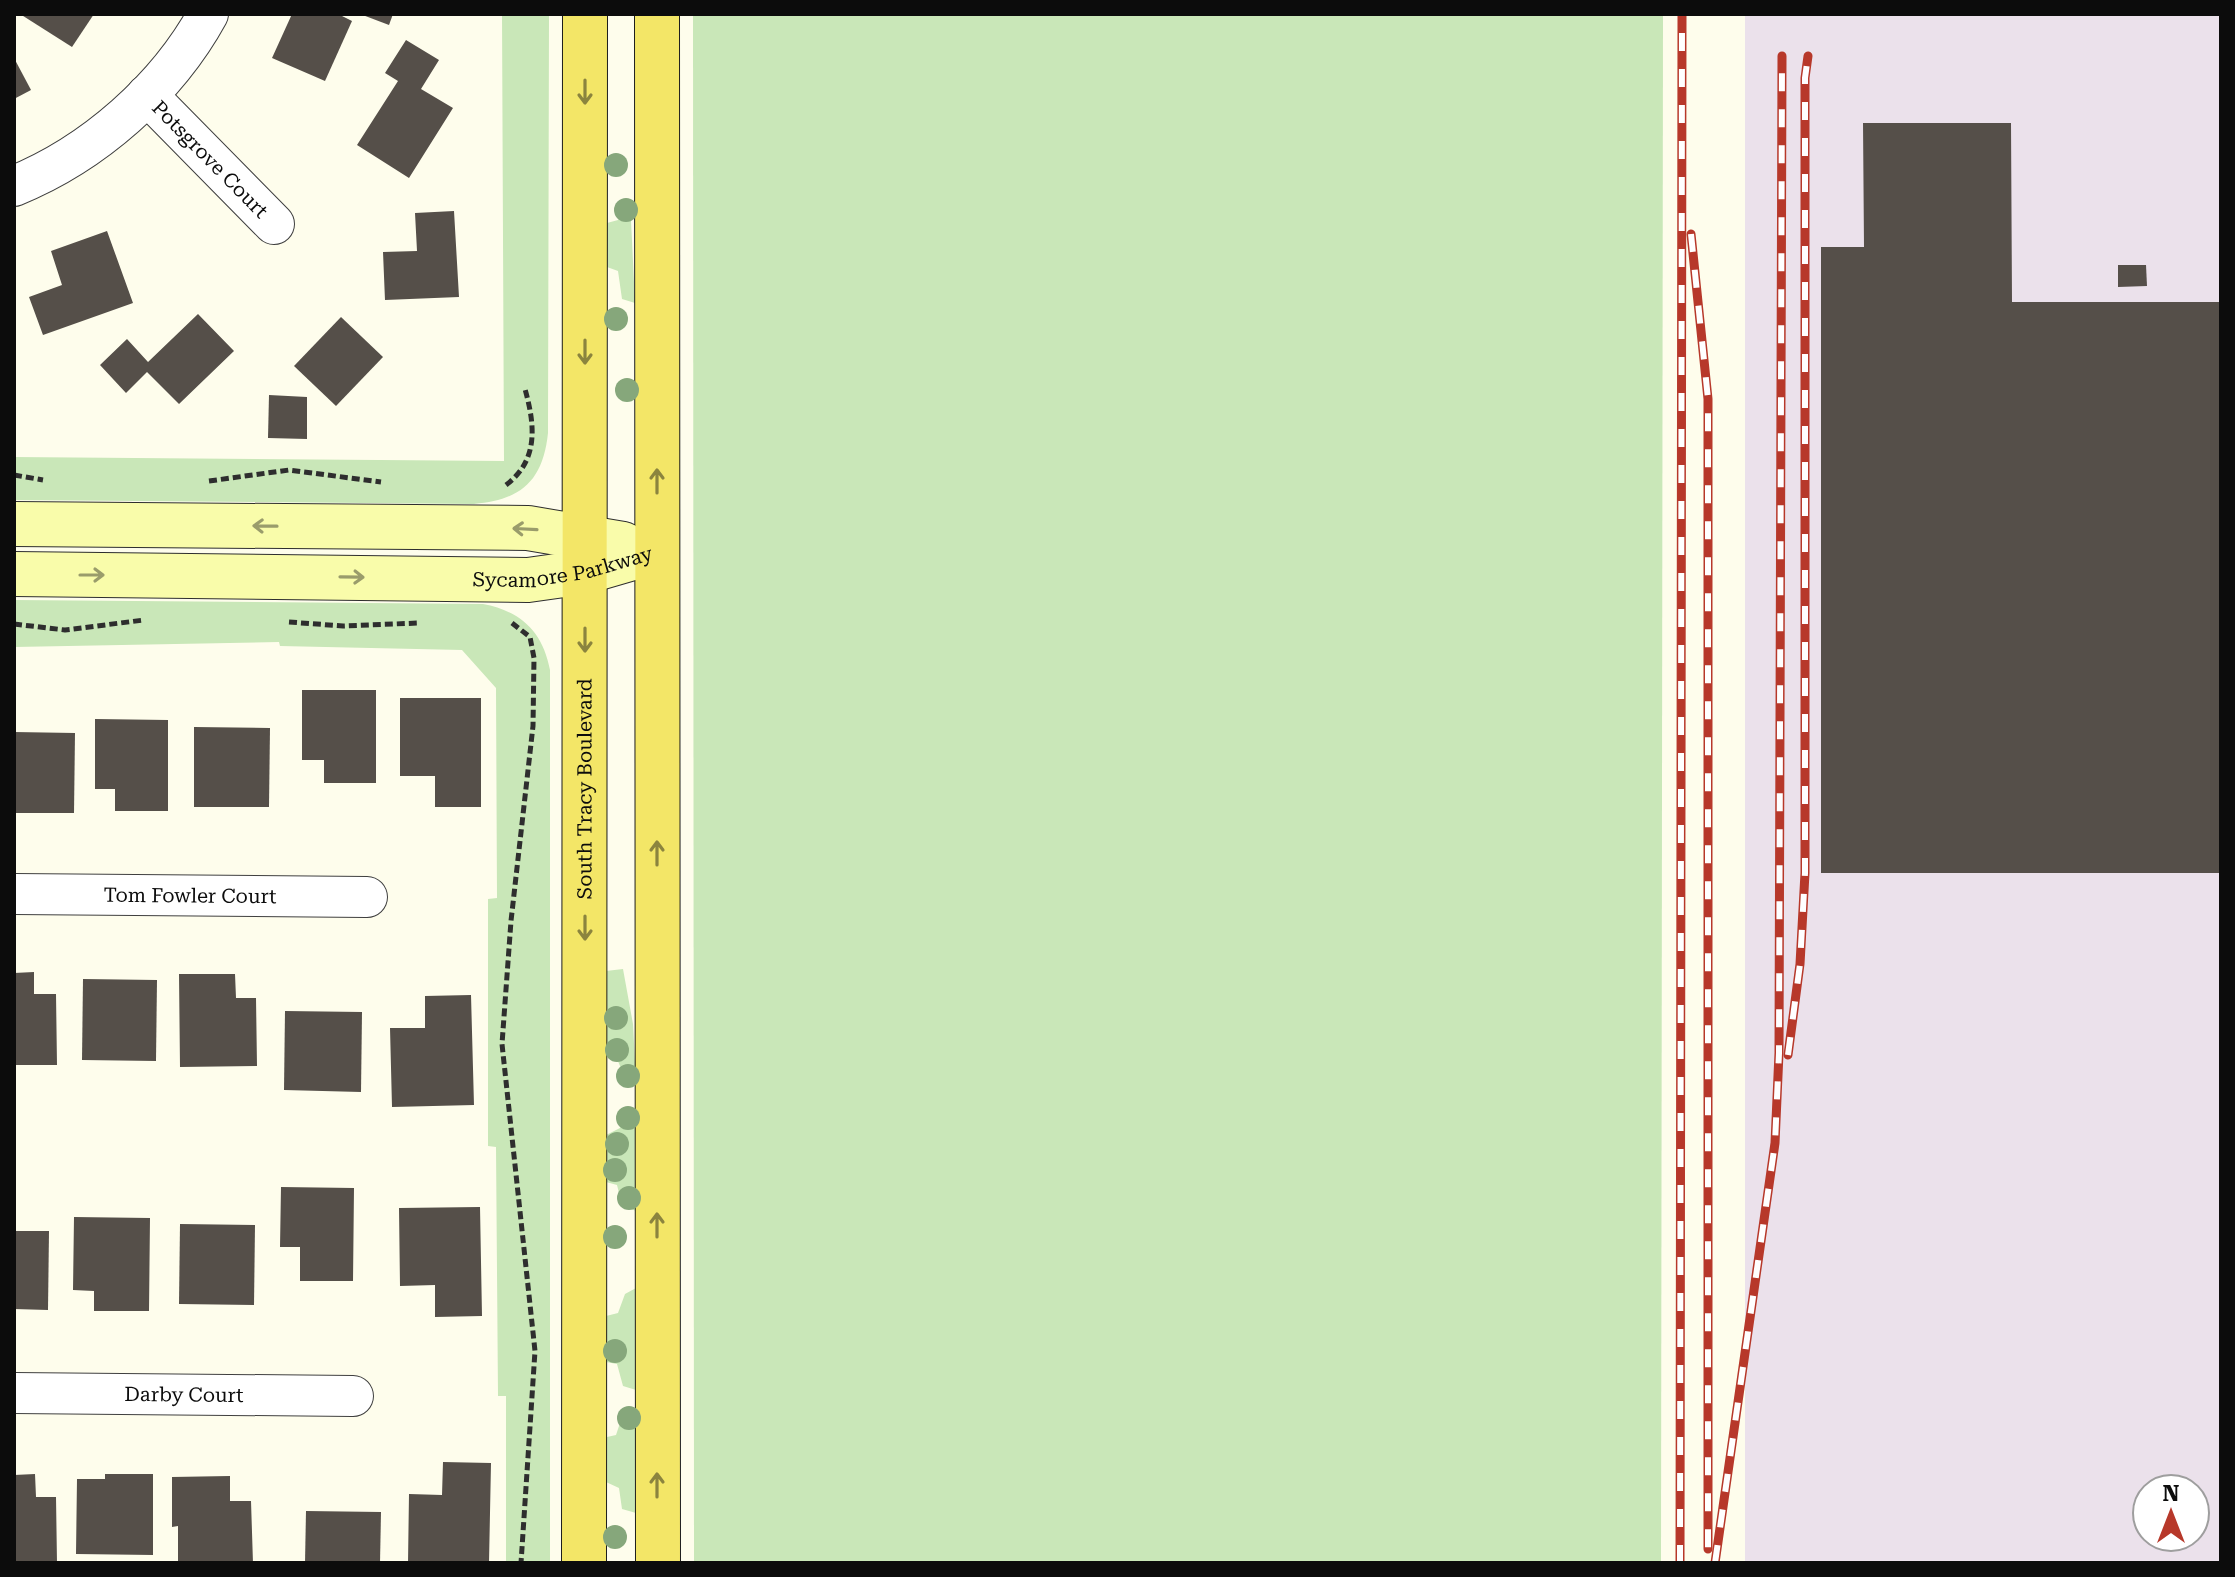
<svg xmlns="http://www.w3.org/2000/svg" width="2235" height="1577" font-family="'Roboto Serif',serif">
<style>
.industrial{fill:#ebe1eb;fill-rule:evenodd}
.green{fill:#c9e7b8}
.building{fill:#554f49}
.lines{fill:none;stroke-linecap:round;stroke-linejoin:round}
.minor-casing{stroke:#3f3f3f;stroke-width:42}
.secondary-casing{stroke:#2e2e2e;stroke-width:46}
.primary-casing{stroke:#1d1d1d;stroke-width:46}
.path{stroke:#2e2e2e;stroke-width:5;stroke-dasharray:8 4;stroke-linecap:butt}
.minor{stroke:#fff;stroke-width:40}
.secondary{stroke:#f9fcaa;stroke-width:44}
.primary{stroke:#f3e667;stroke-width:44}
.rail-casing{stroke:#b7382a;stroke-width:9}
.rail{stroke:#fff;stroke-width:6;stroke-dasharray:18;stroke-linecap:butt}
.tree{fill:#86a77b}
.oneway{stroke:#8b843e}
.oneway2{stroke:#9a9c6b}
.labels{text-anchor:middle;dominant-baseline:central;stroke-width:8;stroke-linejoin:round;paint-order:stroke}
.street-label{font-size:20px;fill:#0c0c0c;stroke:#fff}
</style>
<rect width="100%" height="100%" fill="#fefdec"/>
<!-- industrial -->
<path class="industrial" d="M1745,14H2221V1563H1745ZM2147,1489H2195V1537H2147Z"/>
<!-- green -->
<g class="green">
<path d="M502,14H549L548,433C543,481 521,500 474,504L14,500V457L504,461Z"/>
<path d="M693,14H1663L1661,1563H694Z"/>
<path d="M630,199L635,303L622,299L618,271L607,267V223L618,220L622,203Z"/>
<path d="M14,600L483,604C521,611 543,632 550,670V1563H506V1396H498L496,1147L488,1146V899L497,898L496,688L462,650L280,646L279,642L14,647Z"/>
<path d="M623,969L633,1024L636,1082L626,1080L617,1059L606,1053V971Z"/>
<path d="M636,1111V1211L622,1205L617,1185L606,1182V1135L620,1128L625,1114Z"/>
<path d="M636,1288V1390L623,1386L617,1364L606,1362V1316L618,1313L625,1294Z"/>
<path d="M636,1408V1513L622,1509L619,1488L606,1482L607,1437L616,1435L623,1414Z"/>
</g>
<!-- building -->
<g class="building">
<path d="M20,14H94L72,47Z"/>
<path d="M292,14H338L352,21L325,81L272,58Z"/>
<path d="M360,14H393L389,25Z"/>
<path d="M406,40L439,60L421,89L453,108L409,178L357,145L398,81L385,73Z"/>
<path d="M14,58L31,90L14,99Z"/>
<path d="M1863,123H2011L2012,302H2221V873H1821V247H1864Z"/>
<path d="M454,211L459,297L385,300L383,252L417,251L415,213Z"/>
<path d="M107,231L133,303L43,335L29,297L62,285L51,251Z"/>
<path d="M2118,265H2146L2147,286L2118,287Z"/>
<path d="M198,314L234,351L179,404L147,372L126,393L100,365L127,339L148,362Z"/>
<path d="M341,317L383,357L336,406L294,366Z"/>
<path d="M269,395L307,397V439L268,438Z"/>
<path d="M302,690H376V783H324V760H302Z"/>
<path d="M400,698H481V807H435V776H400Z"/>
<path d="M95,719L168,720V811H115V789H95Z"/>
<path d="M194,727L270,728L269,807H194Z"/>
<path d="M14,732L75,733L74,813H14Z"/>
<path d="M34,972V994H56L57,1065H14V973Z"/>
<path d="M179,974H235L236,998H256L257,1066L180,1067Z"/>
<path d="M83,979L157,980L156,1061L82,1060Z"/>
<path d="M471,995L474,1105L392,1107L390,1028H425V996Z"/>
<path d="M285,1011L362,1012L361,1092L284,1090Z"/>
<path d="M281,1187L354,1188L353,1281H300V1247H280Z"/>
<path d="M480,1207L482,1316L435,1317V1285L400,1286L399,1208Z"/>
<path d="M74,1217L150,1218L149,1311H94V1291L73,1290Z"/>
<path d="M180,1224L255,1225L254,1305L179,1304Z"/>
<path d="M14,1231H49L48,1310L14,1309Z"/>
<path d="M443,1462L491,1463L489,1563H408L409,1494L442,1495Z"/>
<path d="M35,1474L36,1497H56L57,1563H14V1475Z"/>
<path d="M105,1474H153V1555L76,1554L77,1479H105Z"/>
<path d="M230,1476V1501H251L253,1563H178V1526L172,1527V1477Z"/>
<path d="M306,1511L381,1512L380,1563H305Z"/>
</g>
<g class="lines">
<defs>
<g id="minor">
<path id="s1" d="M147,95L274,224"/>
<path d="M14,186C93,154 167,89 208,14"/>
<path id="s2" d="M14,894L367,897"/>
<path id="s3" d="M14,1393L353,1396"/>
</g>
<g id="secondary">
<path d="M14,524L528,528L623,544"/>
<path id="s4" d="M14,574L528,580L585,572L657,551"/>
</g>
<g id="primary">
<path d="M657,14L658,1563"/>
<path id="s5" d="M584,1563L585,14"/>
</g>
</defs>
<!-- minor casing -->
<use href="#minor" class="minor-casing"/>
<!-- secondary casing -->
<use href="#secondary" class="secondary-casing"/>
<!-- primary casing -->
<use href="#primary" class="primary-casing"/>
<!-- path -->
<g class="path">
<path d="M14,475L43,480"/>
<path d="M209,481L289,470L381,482"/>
<path d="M506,485C539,460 535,425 525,389"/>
<path d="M289,622L343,626L419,623"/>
<path d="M512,623L530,637L534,658L533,726L511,921L502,1044L535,1351L521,1563"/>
<path d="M14,624L65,630L144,620"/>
</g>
<!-- minor -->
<use href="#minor" class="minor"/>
<!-- secondary -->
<use href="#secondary" class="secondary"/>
<!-- primary -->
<use href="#primary" class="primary"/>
<defs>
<g id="rail">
<path d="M1691,234L1708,399V1549"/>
<path d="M1788,1055L1800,964L1805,873V78L1808,56"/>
<path d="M1680,1563L1682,14"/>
<path d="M1715,1563L1775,1143L1779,1053L1782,56"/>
</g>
</defs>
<!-- rail casing -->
<use href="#rail" class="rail-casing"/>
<!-- rail -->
<use href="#rail" class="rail"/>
</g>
<!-- trees -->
<g class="tree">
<circle cx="616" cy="165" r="12"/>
<circle cx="626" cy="210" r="12"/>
<circle cx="616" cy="319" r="12"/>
<circle cx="627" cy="390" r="12"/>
<circle cx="616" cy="1018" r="12"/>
<circle cx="617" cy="1050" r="12"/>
<circle cx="628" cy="1076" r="12"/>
<circle cx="628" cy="1118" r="12"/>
<circle cx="617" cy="1144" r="12"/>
<circle cx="615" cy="1170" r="12"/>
<circle cx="629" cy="1198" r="12"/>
<circle cx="615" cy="1237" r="12"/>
<circle cx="615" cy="1351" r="12"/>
<circle cx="629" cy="1418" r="12"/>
<circle cx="615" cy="1537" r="12"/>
</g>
<!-- one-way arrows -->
<defs><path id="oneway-shaft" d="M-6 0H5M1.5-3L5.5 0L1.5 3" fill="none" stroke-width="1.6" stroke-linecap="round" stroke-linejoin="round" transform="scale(2)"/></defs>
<g class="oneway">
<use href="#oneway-shaft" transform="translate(585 92) rotate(90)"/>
<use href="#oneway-shaft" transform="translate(585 352) rotate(90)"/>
<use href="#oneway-shaft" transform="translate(657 481) rotate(-90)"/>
<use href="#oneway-shaft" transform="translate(585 640) rotate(90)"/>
<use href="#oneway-shaft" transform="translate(657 853) rotate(-90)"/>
<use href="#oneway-shaft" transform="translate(585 928) rotate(90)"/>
<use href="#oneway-shaft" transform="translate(657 1225) rotate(-90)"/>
<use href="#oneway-shaft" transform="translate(657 1485) rotate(-90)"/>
</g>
<g class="oneway2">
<use href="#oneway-shaft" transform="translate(265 526) rotate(-179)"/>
<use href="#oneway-shaft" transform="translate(525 529) rotate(-177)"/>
<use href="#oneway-shaft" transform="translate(92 575)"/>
<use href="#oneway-shaft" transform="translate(352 577) rotate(1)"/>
</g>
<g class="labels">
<!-- street labels -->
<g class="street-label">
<text stroke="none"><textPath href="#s1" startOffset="90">Potsgrove Court</textPath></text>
<text stroke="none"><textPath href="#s4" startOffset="550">Sycamore Parkway</textPath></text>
<text stroke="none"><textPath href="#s5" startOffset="774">South Tracy Boulevard</textPath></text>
<text stroke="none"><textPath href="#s2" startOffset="176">Tom Fowler Court</textPath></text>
<text stroke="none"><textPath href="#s3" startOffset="170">Darby Court</textPath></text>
</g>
</g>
<!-- border -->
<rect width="2235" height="1577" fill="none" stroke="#0c0c0c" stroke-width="32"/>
<!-- north arrow -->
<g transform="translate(2171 1513)"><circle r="38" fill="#ffffff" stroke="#9e9e9e" stroke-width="2"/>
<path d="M0-6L14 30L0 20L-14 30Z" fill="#b7382a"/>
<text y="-12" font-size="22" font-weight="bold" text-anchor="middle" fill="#0c0c0c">N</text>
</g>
</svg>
